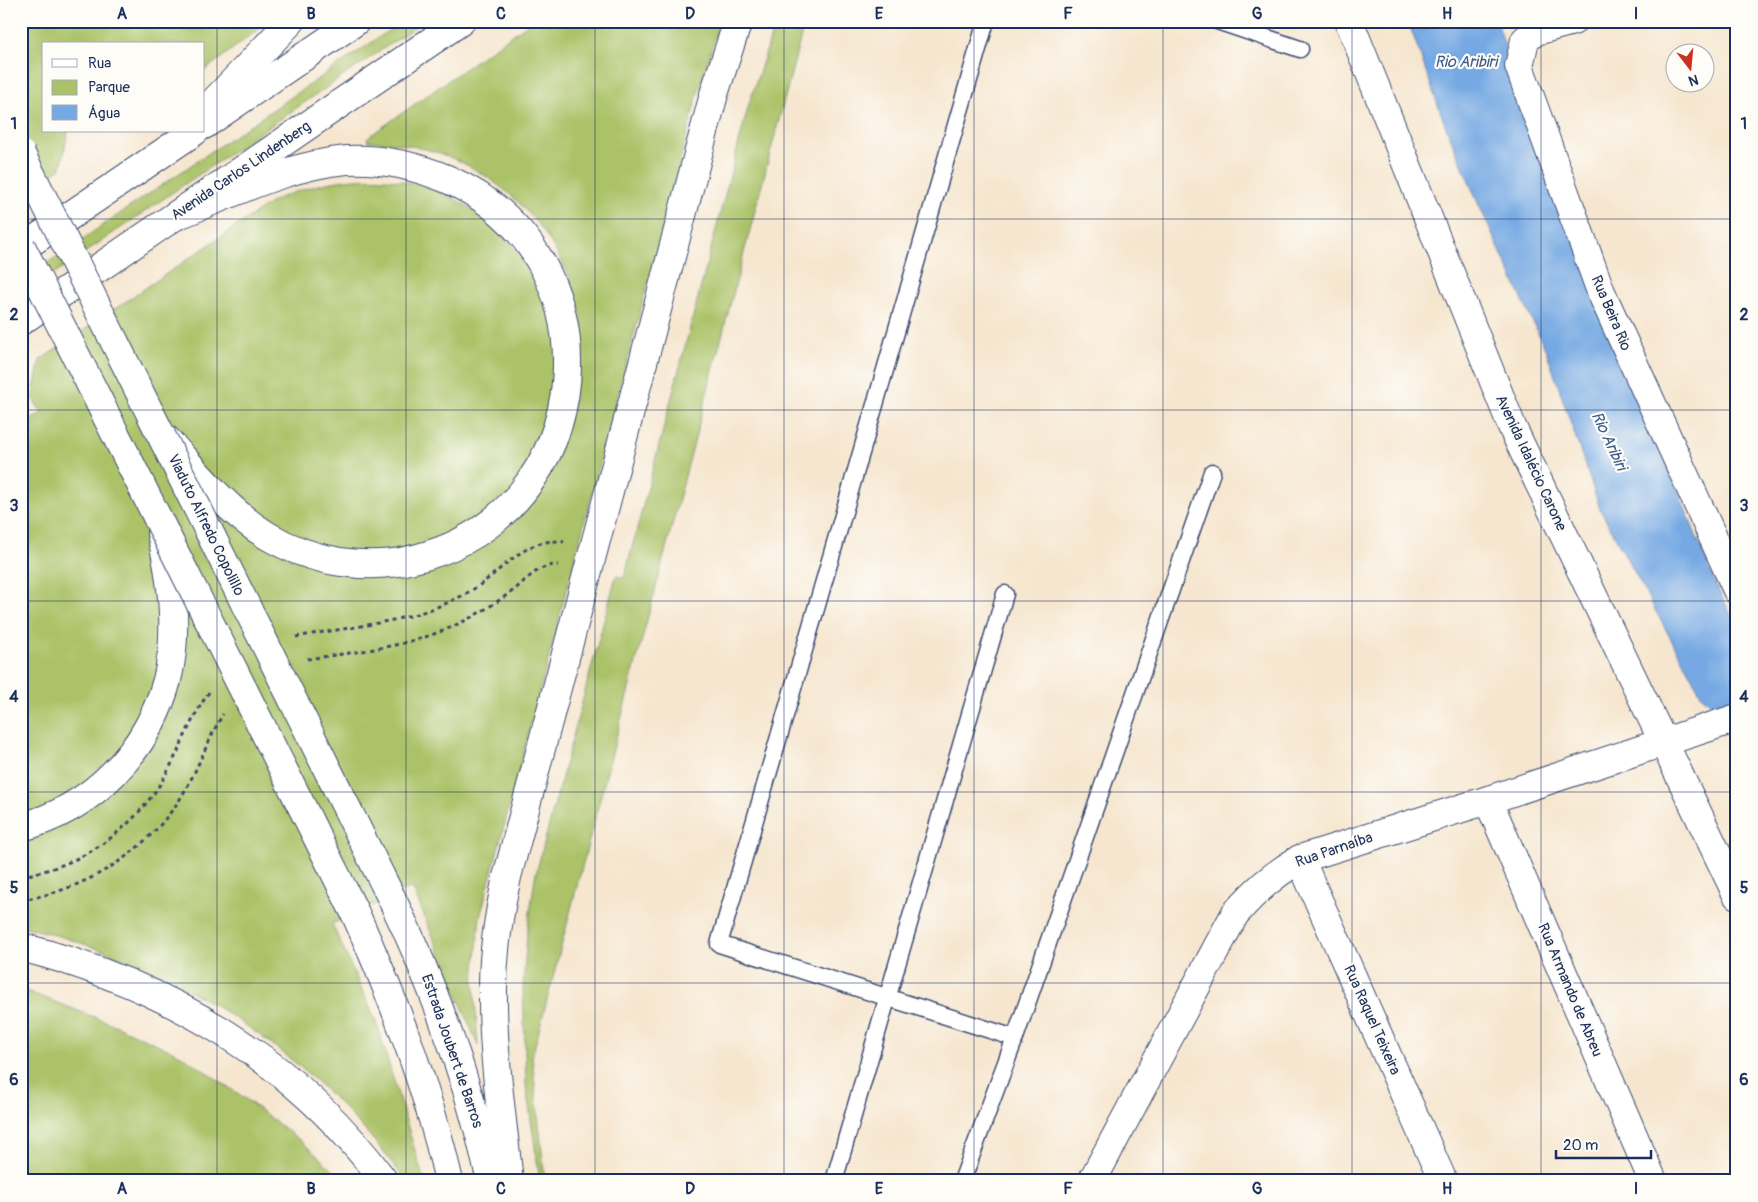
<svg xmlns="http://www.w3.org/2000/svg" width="1758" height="1202" font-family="Pangolin,sans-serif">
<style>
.green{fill:#abc268;stroke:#637863}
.water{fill:#76a9e3;stroke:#486ca0}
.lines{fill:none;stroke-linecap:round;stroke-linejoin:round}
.service-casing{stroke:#3c4a6f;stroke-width:19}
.minor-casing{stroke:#3c4a6f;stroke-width:30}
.secondary-casing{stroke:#3c4a6f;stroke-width:30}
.primary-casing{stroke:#3c4a6f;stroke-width:30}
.path{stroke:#3c4a6f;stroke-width:3;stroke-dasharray:4 4;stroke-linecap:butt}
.service{stroke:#fff;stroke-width:16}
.minor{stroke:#fff;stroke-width:28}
.secondary{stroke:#fff;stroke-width:28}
.primary{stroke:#fff;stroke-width:28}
.secondary-bridge-casing{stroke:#3c4a6f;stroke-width:30;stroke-linecap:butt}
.primary-bridge-casing{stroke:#3c4a6f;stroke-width:30;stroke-linecap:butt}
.secondary-bridge{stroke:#fff;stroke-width:28}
.primary-bridge{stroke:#fff;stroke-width:28}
.grid{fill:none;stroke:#1b2f5e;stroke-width:1;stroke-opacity:0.55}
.labels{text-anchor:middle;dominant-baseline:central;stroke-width:4.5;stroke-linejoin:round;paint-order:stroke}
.street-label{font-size:15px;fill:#1b2f5e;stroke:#fdfcf7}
.water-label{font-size:16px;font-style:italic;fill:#3b5a8d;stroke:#fdfcf7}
.neatline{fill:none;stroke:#1b2f5e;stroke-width:2}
.grid-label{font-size:16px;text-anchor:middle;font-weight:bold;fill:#1b2f5e}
</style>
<rect width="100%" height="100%" fill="#fdfcf7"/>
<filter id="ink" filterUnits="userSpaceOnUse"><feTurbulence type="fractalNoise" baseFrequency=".02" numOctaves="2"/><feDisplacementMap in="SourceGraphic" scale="10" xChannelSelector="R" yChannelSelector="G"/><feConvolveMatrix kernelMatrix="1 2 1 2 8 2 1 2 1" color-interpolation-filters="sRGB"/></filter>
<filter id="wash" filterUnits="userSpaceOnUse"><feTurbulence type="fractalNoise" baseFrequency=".0096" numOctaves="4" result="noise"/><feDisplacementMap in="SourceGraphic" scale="20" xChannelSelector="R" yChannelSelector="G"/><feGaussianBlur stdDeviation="1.12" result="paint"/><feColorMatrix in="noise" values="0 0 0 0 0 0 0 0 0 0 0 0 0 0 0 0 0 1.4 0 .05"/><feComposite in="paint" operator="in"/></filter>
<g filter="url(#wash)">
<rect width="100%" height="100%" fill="#f6e6cf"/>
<!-- green -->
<g class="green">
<path d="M21,21H269L204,71V44H44V131H68L61,168L21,195Z"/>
<path d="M403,21H424L21,296V281Z"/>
<path d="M532,21H720L699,89L480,917L474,981L478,1045L412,887L332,924L376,1021L424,1181H406C312,1053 176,962 21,926V843L32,841L21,815V426L42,413L32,398L40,360L273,201C360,161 454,172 516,251C535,275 549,306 565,333L583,331C573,246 507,170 425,149C406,144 387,142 368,141L367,138Z"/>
<path d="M776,21H805L532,1057L545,1181H540L526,1086L523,985L527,934L535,877L616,576L624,578L749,104Z"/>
<path d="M21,989L110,1023L181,1055L243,1097L302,1142L345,1181H21Z"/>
</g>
<!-- water -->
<path class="water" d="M1408,21H1497L1523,107L1716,585L1737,627V746L1727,719L1702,696L1600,509L1547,353L1478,203L1444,122Z"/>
</g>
<g filter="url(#ink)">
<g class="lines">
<defs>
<g id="service">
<path d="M986,21L719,944L1015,1038"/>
<path d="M1217,21L1300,49"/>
<path d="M834,1181L1005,594"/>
<path d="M962,1181L1015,1038L1212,472"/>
</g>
<g id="minor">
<path d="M1349,21L1513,429L1737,895"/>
<path d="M1573,21L1536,31L1525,40L1519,66L1601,292L1737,590"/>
<path d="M1488,800L1653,1181"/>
<path d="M1300,859L1443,1181"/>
<path d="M1092,1181L1235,914C1256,890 1273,875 1300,859L1488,800L1737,718"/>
</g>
<g id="secondary">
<path d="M391,897C435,988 469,1082 491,1181"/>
<path d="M355,913C394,1000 428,1088 449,1181"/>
</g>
<g id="primary">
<path d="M207,109L291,21"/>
<path d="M204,125L356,21"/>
<path d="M21,249L195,131"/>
<path d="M21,321L461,21"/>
<path d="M167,440C198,474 228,512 268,536C312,562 365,571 414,559C601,514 622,255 447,179C416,166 381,158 347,160C288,165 231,194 178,215"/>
<path d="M21,827C92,809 148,751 167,680C179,633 172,579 161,533"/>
<path d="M21,947C165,984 295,1059 384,1181"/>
<path d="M509,1181C502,1117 492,1051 493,987C493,950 499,913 507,877L714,94L738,21"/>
</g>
</defs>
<!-- service casing -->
<use href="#service" class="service-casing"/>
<!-- minor casing -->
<use href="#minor" class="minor-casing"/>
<!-- secondary casing -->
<use href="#secondary" class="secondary-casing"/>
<!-- primary casing -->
<use href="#primary" class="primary-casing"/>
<!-- path -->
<g class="path">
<path d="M296,637C357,625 417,623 472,590C501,573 526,535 564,542"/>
<path d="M307,659C362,651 418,646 468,619C483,611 497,602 510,593C526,581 537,565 558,565"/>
<path d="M21,876C88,865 141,824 171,765C184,740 193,714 210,691"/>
<path d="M21,900C86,890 144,854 180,799C197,772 207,741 223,714"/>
</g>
<!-- service -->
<use href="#service" class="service"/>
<!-- minor -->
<use href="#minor" class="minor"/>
<!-- secondary -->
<use href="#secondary" class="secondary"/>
<!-- primary -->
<use href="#primary" class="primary"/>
<defs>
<g id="secondary-bridge">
<path d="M160,433L391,897"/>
<path d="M158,519L355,913"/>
</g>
<g id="primary-bridge">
<path d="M21,154L160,433"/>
<path d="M21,246L158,519"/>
</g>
</defs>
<!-- secondary-bridge casing -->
<use href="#secondary-bridge" class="secondary-bridge-casing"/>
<!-- primary-bridge casing -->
<use href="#primary-bridge" class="primary-bridge-casing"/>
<!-- secondary-bridge -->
<use href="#secondary-bridge" class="secondary-bridge"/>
<!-- primary-bridge -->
<use href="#primary-bridge" class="primary-bridge"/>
</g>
</g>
<!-- grid -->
<path class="grid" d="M217,21V1181M406,21V1181M595,21V1181M784,21V1181M974,21V1181M1163,21V1181M1352,21V1181M1541,21V1181M21,219H1737M21,410H1737M21,601H1737M21,792H1737M21,983H1737"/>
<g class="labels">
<!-- street labels -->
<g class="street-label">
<text transform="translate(241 171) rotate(-34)">Avenida Carlos Lindenberg</text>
<text transform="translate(1611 313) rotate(67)">Rua Beira Rio</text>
<text transform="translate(1531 463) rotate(65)">Avenida Idalécio Carone</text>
<text transform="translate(206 525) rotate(64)">Viaduto Alfredo Copolillo</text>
<text transform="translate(1334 850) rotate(-19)">Rua Parnaíba</text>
<text transform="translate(1570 990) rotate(67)">Rua Armando de Abreu</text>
<text transform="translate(1372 1020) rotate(66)">Rua Raquel Teixeira</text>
<text transform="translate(452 1051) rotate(71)">Estrada Joubert de Barros</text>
</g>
<!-- water labels -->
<g class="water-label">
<text x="1466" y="62">Rio Aribiri</text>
<text transform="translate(1609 441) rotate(65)">Rio Aribiri</text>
</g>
</g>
<!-- margin -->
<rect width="1758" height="1202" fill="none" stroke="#fdfcf7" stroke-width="55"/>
<!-- legend -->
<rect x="42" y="42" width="162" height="90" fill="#fdfcf7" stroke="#a3aaba"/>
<rect x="52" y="59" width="25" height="8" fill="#ffffff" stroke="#a3aaba"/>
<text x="88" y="68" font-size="15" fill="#1b2f5e">Rua</text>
<rect x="52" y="80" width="25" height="15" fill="#abc268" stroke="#a3aaba"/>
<text x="88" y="92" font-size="15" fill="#1b2f5e">Parque</text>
<rect x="52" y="105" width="25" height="15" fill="#76a9e3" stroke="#a3aaba"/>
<text x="88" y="118" font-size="15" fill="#1b2f5e">Água</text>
<!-- north arrow -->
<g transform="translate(1690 68) rotate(164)"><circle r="24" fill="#fdfcf7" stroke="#a3aaba"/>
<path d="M0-4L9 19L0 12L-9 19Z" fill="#c8321e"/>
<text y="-8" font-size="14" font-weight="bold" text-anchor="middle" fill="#1b2f5e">N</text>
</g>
<!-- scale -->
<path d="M1556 1150v8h95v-8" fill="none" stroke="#1b2f5e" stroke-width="2.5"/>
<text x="1563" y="1150" font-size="15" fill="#1b2f5e" stroke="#fdfcf7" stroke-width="4" paint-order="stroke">20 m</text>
<rect x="28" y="28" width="1702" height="1146" class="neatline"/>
<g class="grid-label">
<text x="122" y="19">A</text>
<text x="311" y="19">B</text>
<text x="501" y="19">C</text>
<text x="690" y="19">D</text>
<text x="879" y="19">E</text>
<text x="1068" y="19">F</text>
<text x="1257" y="19">G</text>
<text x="1447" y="19">H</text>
<text x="1636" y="19">I</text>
<text x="14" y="129">1</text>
<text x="1744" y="129">1</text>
<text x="14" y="320">2</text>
<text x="1744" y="320">2</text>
<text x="14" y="511">3</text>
<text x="1744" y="511">3</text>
<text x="14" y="702">4</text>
<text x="1744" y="702">4</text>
<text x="14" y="893">5</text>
<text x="1744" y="893">5</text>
<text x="14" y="1085">6</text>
<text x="1744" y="1085">6</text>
<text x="122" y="1194">A</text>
<text x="311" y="1194">B</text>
<text x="501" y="1194">C</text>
<text x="690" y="1194">D</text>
<text x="879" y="1194">E</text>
<text x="1068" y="1194">F</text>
<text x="1257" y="1194">G</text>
<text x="1447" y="1194">H</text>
<text x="1636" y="1194">I</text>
</g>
</svg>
